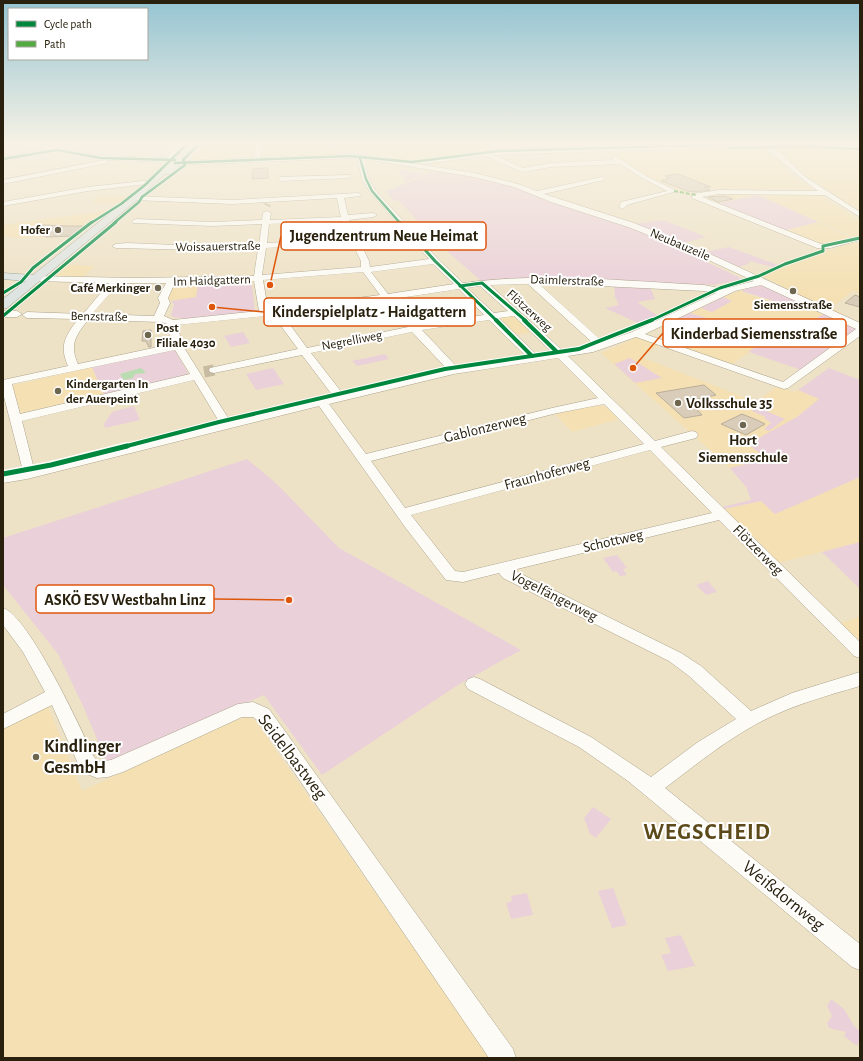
<svg xmlns="http://www.w3.org/2000/svg" width="863" height="1061" font-family="'Alegreya Sans',sans-serif">
<style>
.built{fill:#f4e0b3}
.green{fill:#ead0d8}
.water{fill:#b9dcb0}
.building{fill:#d9ccb8;stroke:#bbae9a}
.lines{fill:none;stroke-linecap:round;stroke-linejoin:round}
.minor-tunnel-far2{stroke:#c7bba1;stroke-width:7;stroke-dasharray:7 3.5;stroke-linecap:butt}
.minor-tunnel-far1{stroke:#c7bba1;stroke-width:8;stroke-dasharray:8 4.5;stroke-linecap:butt}
.minor-tunnel{stroke:#c7bba1;stroke-width:11;stroke-dasharray:11 5.5;stroke-linecap:butt}
.minor-casing{stroke:#aca38d;stroke-width:1}
.major-casing{stroke:#979e92;stroke-width:1}
.minor{fill:#fcfbf6;fill-rule:evenodd}
.major{fill:#dee4e1;fill-rule:evenodd}
.quiet{stroke:#53aa41;stroke-width:2;stroke-dasharray:4 2;stroke-linecap:butt}
.cycleway-far3-casing{stroke:#fff;stroke-width:3.5}
.cycleway-far2-casing{stroke:#fff;stroke-width:4.5}
.cycleway-far1-casing{stroke:#fff;stroke-width:6}
.cycleway-casing{stroke:#fff;stroke-width:8}
.cycleway-far3{stroke:#00873e;stroke-width:2.5}
.cycleway-far2{stroke:#00873e;stroke-width:3}
.cycleway-far1{stroke:#00873e;stroke-width:4}
.cycleway{stroke:#00873e;stroke-width:5}
.poi-dot{fill:#6e654e;stroke:#fff;stroke-width:1.5}
.labels{text-anchor:middle;dominant-baseline:central;stroke-width:4;stroke-linejoin:round;paint-order:stroke}
.far-poi-label{font-size:13px;font-weight:bold;fill:#29210d;stroke:#fff;text-anchor:end}
.far-street-label{font-size:13px;fill:#29210d;stroke:#fff}
.poi-label{font-size:15px;font-weight:bold;fill:#29210d;stroke:#fff;text-anchor:start}
.street-label{font-size:15px;fill:#29210d;stroke:#fff}
.near-poi-label{font-size:18px;font-weight:bold;fill:#29210d;stroke:#fff;text-anchor:start}
.near-street-label{font-size:18px;fill:#29210d;stroke:#fff}
.near-district-label{font-size:23px;font-weight:bold;letter-spacing:1px;fill:#5d4a1a;stroke:#fff}
.leader{fill:none;stroke:#de560c;stroke-width:1.5}
.callout-dot{fill:#de560c;stroke:#fff;stroke-width:1.5}
.callout{fill:#fff;stroke:#de560c;stroke-width:1.5}
.callout-label{font-size:16px;text-anchor:middle;font-weight:bold;fill:#29210d}
</style>
<rect width="100%" height="100%" fill="#eee2c6"/>
<!-- built -->
<g class="built">
<path d="M207,144H329L338,154L188,161Z"/>
<path d="M333,144H487L497,151L408,161L379,157L372,155L371,152L343,154Z"/>
<path d="M538,144H627L630,147L529,149Z"/>
<path d="M763,147L778,158L783,164L781,165L789,173L813,190L719,188L685,192L646,176L608,152Z"/>
<path d="M771,147H818L860,150V177L809,179L785,156Z"/>
<path d="M855,178L860,181V211L810,179Z"/>
<path d="M709,193H754L758,195L714,204L700,198L701,196Z"/>
<path d="M757,194L820,195L860,221V236L853,237Z"/>
<path d="M104,196H130L121,203H95L93,202L95,198Z"/>
<path d="M106,211L73,236L14,238L3,235V225Z"/>
<path d="M818,222L851,238L822,245L782,231Z"/>
<path d="M855,242L860,244V293L852,291L836,304L829,306L842,313L839,314L761,276L786,264Z"/>
<path d="M65,265L95,266L83,277L54,276Z"/>
<path d="M198,285L196,297L171,301L167,298L173,287Z"/>
<path d="M744,289L743,293L793,307L800,303L824,314L800,327L779,321L756,335L725,325L720,328L711,325L716,321L690,313L701,308L712,312L732,301L723,297Z"/>
<path d="M512,314L534,332L515,335L496,317Z"/>
<path d="M638,337L659,345L641,357L756,402L777,386L794,392L798,390L819,399L797,417L749,444L768,459L730,468L601,353Z"/>
<path d="M697,338L723,347L727,344L732,345L736,342L732,340L734,339L756,347L731,365L677,346Z"/>
<path d="M92,367L104,395L21,413L13,387L14,385Z"/>
<path d="M597,405L606,407L619,419L572,432L555,414Z"/>
<path d="M860,477V542L778,563L724,509L761,501L775,514Z"/>
<path d="M860,617V643L840,623Z"/>
<path d="M48,706L82,791L239,719L248,717L255,720L490,1058H3V726Z"/>
</g>
<!-- green -->
<g class="green">
<path d="M398,169L425,173L405,182Z"/>
<path d="M437,170L513,186L616,222L653,237L743,279L714,285L550,278L480,280L447,251L399,201L393,200L385,190L392,189Z"/>
<path d="M758,195L818,222L782,231L714,204Z"/>
<path d="M663,220L706,237L684,243L636,224Z"/>
<path d="M729,247L781,266L776,268L750,261L748,264L739,267L705,252Z"/>
<path d="M249,283L252,285L255,312C242,314 178,322 171,316L174,304L171,301L196,297L198,285Z"/>
<path d="M614,285L650,287L655,299L637,302L658,316L640,324L605,308L619,305L615,297Z"/>
<path d="M756,286H764L800,303L793,307L742,291L744,289Z"/>
<path d="M723,297L732,301L712,312L701,308Z"/>
<path d="M690,313L716,321L711,325L720,328L725,325L795,348L816,333L800,327L824,314L857,329L801,370L749,352L756,346L676,319Z"/>
<path d="M243,332L250,343L231,347L224,336Z"/>
<path d="M172,350L175,351L189,375L104,395L92,367Z"/>
<path d="M385,354L389,359L357,366L352,361Z"/>
<path d="M630,358L662,378L635,383L614,364Z"/>
<path d="M273,368L284,384L256,390L246,374Z"/>
<path d="M829,368L860,380V477L775,514L761,501L724,509L722,507L751,500L746,487L730,468L767,459L748,444L797,417L819,399L798,390Z"/>
<path d="M134,406L140,420L105,428L104,424L112,412Z"/>
<path d="M757,407L785,419L769,431L764,429L771,423L764,418L766,417L752,411Z"/>
<path d="M247,459L277,484L339,548L521,650L458,685L322,775L264,695L112,763L106,760L83,706L58,654L3,585V538Z"/>
<path d="M860,542V589L822,552Z"/>
<path d="M617,555L627,568L623,569L627,575L620,576L616,571L613,572L603,558Z"/>
<path d="M708,581L717,592L706,595L696,585Z"/>
<path d="M593,807L611,819L596,838L590,834L584,818Z"/>
<path d="M613,888L627,925L612,928L598,891Z"/>
<path d="M527,893L533,915L511,919L506,903L512,901L511,896Z"/>
<path d="M681,935L695,966L668,971L661,955L671,953L665,938Z"/>
<path d="M831,999L844,1009L854,1026L860,1031V1039L857,1046L844,1036L846,1032L829,1028L827,1023L832,1016L827,1006Z"/>
</g>
<!-- water -->
<path class="water" d="M141,368L146,373L135,374L133,378L124,380L120,374Z"/>
<!-- building -->
<g class="building">
<path d="M268,168V178L252,179L253,169Z"/>
<path d="M678,174L711,187H704L710,190L695,192L687,191L661,181L669,178L665,176Z"/>
<path d="M725,196L733,199L718,202L708,197Z"/>
<path d="M43,225L68,226H85L73,236L46,237L47,236H43L44,234H32Z"/>
<path d="M855,295L860,297V307L845,303Z"/>
<path d="M151,330V347H149L146,341H142L143,331Z"/>
<path d="M704,385L716,395L689,401L702,415L684,418L656,393Z"/>
<path d="M742,414L757,420L765,424L746,435L721,424Z"/>
</g>
<g class="lines">
<!-- minor-tunnel-far2 -->
<path class="minor-tunnel-far2" d="M267,206L268,204"/>
<!-- minor-tunnel-far1 -->
<path class="minor-tunnel-far1" d="M392,237L400,236"/>
<!-- minor-tunnel -->
<path class="minor-tunnel" d="M204,372L214,370"/>
<defs>
<g id="minor">
<path d="M35,144C43,144 51,148 58,147C69,147 80,144 91,144L66,150L107,156L166,158L178,144H185L173,158L180,159L181,161L254,158L256,144H262L260,158L354,154L474,173L518,184L537,191L602,177L604,178V180L544,194L634,223L697,248L860,323V336L788,388L784,389L636,337L593,352L568,356L655,441L692,431L696,432L698,435L696,438L661,447L860,642V658L854,656L719,520L513,570L681,653L701,666L751,711L792,693L860,672V686C829,695 797,704 768,718C731,736 698,763 665,788L860,944V970L852,967L628,781L579,747L468,689L465,684L468,679L474,677L480,679L591,737L651,777L698,742L736,719L689,676L669,661L503,578L499,573L463,582L446,580L405,527L319,406L27,479L3,483V475L21,472L22,467L3,393V380L68,366C59,345 65,337 78,319L27,318L22,315L27,312L83,314L109,283L35,281L32,280V276L135,278L254,276L258,249L201,250L116,248L112,246L116,244L127,243L201,246L259,244L262,224L212,226L133,223L132,221L136,219L212,222L262,220L263,213L267,211L271,213L270,220L341,217L337,198L232,204L134,200H131V196L232,200L358,193L362,195L360,196L344,198L348,215L373,213L377,215L373,217L349,220L358,238L392,235L396,237L392,239L360,242L369,261L370,267L429,259L370,192L362,179L357,158L175,165L173,164V162L107,160L57,151L3,161V157L48,149ZM364,159L474,177L514,187L551,202L628,227L691,252L754,281L724,289L704,285C624,281 542,272 463,283L438,259L375,190L369,179ZM342,221L350,238L267,243L269,224ZM352,243L361,261V267L262,275L266,248ZM433,264L454,284L388,294L371,272ZM363,272L380,295L268,310L263,280ZM254,281L259,311L173,320L164,316L170,303L168,298L175,283ZM119,283H166L158,298L160,303L154,316L92,314ZM538,283L704,291L716,293L632,332L603,342ZM528,284L595,345L563,351L490,285ZM761,285L856,329L783,382L645,334L735,291ZM480,286L508,311L494,313L467,288ZM459,289L484,315L417,325L393,299ZM384,300L408,327L307,348L288,322L284,314ZM275,315L278,322L298,349L210,368L209,370L210,372L214,373L302,355L333,396L230,421L183,346L177,325ZM514,316L553,353L537,355L499,318ZM88,320L162,322L167,324L172,344L78,364C69,345 76,335 88,320ZM489,320L527,357L457,367L422,330ZM412,332L447,369L343,394L311,353ZM175,350L190,374L20,414L12,384ZM558,358L598,398L552,408L366,454L329,404L454,374ZM194,380L220,423L34,469L22,421ZM604,404L644,444L405,508L371,461L553,414ZM650,450L712,513L463,572L455,571L411,515Z"/>
<path d="M708,144H785L770,146L783,155L804,176L860,212V217L825,195L719,194L702,197L821,244H830L860,236V240L830,248H817L692,198V194L719,190L818,191C798,177 782,160 762,146L494,155L523,168L551,163L614,160L612,158L615,156L648,177L677,191L627,205L623,209L619,207L621,202L667,191L644,179L620,164L551,167L522,172L486,156L423,164L420,162L423,160L501,150Z"/>
<path d="M806,144L860,146V150L809,146Z"/>
<path d="M105,160L107,161V163L3,184V180Z"/>
<path d="M350,175L351,176L348,178L281,181L278,179L281,177Z"/>
<path d="M153,180L155,181V183L88,191L3,206V202L88,187Z"/>
<path d="M3,311H17L22,314L17,317H3Z"/>
<path d="M3,608C29,616 81,729 94,757L99,762L111,760L238,704L253,702L269,709L513,1049L516,1058H489L260,722L253,717H242L123,772L108,777L97,778L87,774L80,768L52,705L3,729V714L45,692L23,652L3,625Z"/>
</g>
<path id="major" d="M189,144H197L171,174H165L137,200L7,308L3,309V299L26,281L3,279V273L33,275L131,196L166,164L173,162Z"/>
</defs>
<!-- minor casing -->
<use href="#minor" class="minor-casing"/>
<!-- major casing -->
<use href="#major" class="major-casing"/>
<!-- minor -->
<use href="#minor" class="minor"/>
<!-- major -->
<use href="#major" class="major"/>
<!-- quiet -->
<path class="quiet" d="M674,191L696,195"/>
<defs>
<g id="cycleway-far3">
<path d="M730,148L804,146L860,149"/>
<path d="M362,157L360,158L366,179L372,191L400,223"/>
<path d="M3,159L57,150L101,158L175,160"/>
<path d="M175,163L350,156L412,162L498,151L736,144"/>
<path d="M91,223L121,204L145,185L187,144"/>
<path d="M114,223L139,202L142,197L185,165L183,160L199,144"/>
</g>
<g id="cycleway-far2">
<path d="M400,222L435,261L497,321"/>
<path d="M460,286L482,283L526,321"/>
<path d="M3,293L21,282L33,268L92,222"/>
<path d="M3,316L116,222"/>
<path d="M650,321L720,288L759,276L785,264L823,251V246L860,238"/>
</g>
<g id="cycleway-far1">
<path d="M496,320L532,356"/>
<path d="M524,320L557,352"/>
<path d="M123,447L219,422L445,369L579,349L652,320"/>
</g>
<path id="cycleway" d="M3,474L51,465L127,446"/>
</defs>
<!-- cycleway-far3 casing -->
<use href="#cycleway-far3" class="cycleway-far3-casing"/>
<!-- cycleway-far2 casing -->
<use href="#cycleway-far2" class="cycleway-far2-casing"/>
<!-- cycleway-far1 casing -->
<use href="#cycleway-far1" class="cycleway-far1-casing"/>
<!-- cycleway casing -->
<use href="#cycleway" class="cycleway-casing"/>
<!-- cycleway-far3 -->
<use href="#cycleway-far3" class="cycleway-far3"/>
<!-- cycleway-far2 -->
<use href="#cycleway-far2" class="cycleway-far2"/>
<!-- cycleway-far1 -->
<use href="#cycleway-far1" class="cycleway-far1"/>
<!-- cycleway -->
<use href="#cycleway" class="cycleway"/>
</g>
<!-- sky -->
<linearGradient id="sky" x2="0" y2="1"><stop stop-color="#95c4d2"/><stop offset="0.49" stop-color="#f7f2e5"/><stop offset="1" stop-color="#f7f2e5" stop-opacity="0"/></linearGradient>
<rect width="863" height="293" fill="url(#sky)"/>
<!-- markers -->
<g class="poi-dot">
<circle cx="58" cy="230" r="4"/>
<circle cx="158" cy="288" r="4"/>
<circle cx="793" cy="291" r="4"/>
<circle cx="148" cy="335" r="4"/>
<circle cx="58" cy="391" r="4"/>
<circle cx="678" cy="403" r="4"/>
<circle cx="743" cy="425" r="4"/>
<circle cx="36" cy="757" r="4"/>
</g>
<g class="labels">
<!-- far-poi labels -->
<g class="far-poi-label">
<text x="50" y="230">Hofer</text>
<text x="150" y="288">Café Merkinger</text>
<text x="793" y="305" text-anchor="middle">Siemensstraße</text>
<text x="156" y="328" text-anchor="start">Post<tspan x="156" dy="15">Filiale 4030</tspan></text>
<text x="66" y="384" text-anchor="start">Kindergarten In<tspan x="66" dy="15">der Auerpeint</tspan></text>
</g>
<!-- far-street labels -->
<g class="far-street-label">
<text transform="translate(680 245) rotate(23)">Neubauzeile</text>
<text transform="translate(218 247) rotate(-1)">Woissauerstraße</text>
<text transform="translate(212 281) rotate(-2)">Im Haidgattern</text>
<text transform="translate(567 281) rotate(2)">Daimlerstraße</text>
<text transform="translate(529 311) rotate(42)">Flötzerweg</text>
<text transform="translate(99 317) rotate(1)">Benzstraße</text>
<text transform="translate(352 341) rotate(-11)">Negrelliweg</text>
</g>
<!-- poi labels -->
<g class="poi-label">
<text x="686" y="403">Volksschule 35</text>
<text x="743" y="440" text-anchor="middle">Hort<tspan x="743" dy="17">Siemensschule</tspan></text>
</g>
<!-- street labels -->
<g class="street-label">
<text transform="translate(485 428) rotate(-14)">Gablonzerweg</text>
<text transform="translate(547 474) rotate(-15)">Fraunhoferweg</text>
<text transform="translate(613 541) rotate(-13)">Schottweg</text>
<text transform="translate(758 550) rotate(45)">Flötzerweg</text>
<text transform="translate(554 596) rotate(27)">Vogelfängerweg</text>
</g>
<!-- near-poi labels -->
<g class="near-poi-label">
<text x="44" y="747">Kindlinger<tspan x="44" dy="21">GesmbH</tspan></text>
</g>
<!-- near-street labels -->
<g class="near-street-label">
<text transform="translate(292 757) rotate(53)">Seidelbastweg</text>
<text transform="translate(783 896) rotate(39)">Weißdornweg</text>
</g>
<!-- near-district labels -->
<g class="near-district-label">
<text x="707" y="832">WEGSCHEID</text>
</g>
</g>
<!-- callouts -->
<path class="leader" d="M270 285L281 236M212 307L264 312M633 368L663 333M289 600L214 599"/>
<g class="callout-dot">
<circle cx="270" cy="285" r="4"/>
<circle cx="212" cy="307" r="4"/>
<circle cx="633" cy="368" r="4"/>
<circle cx="289" cy="600" r="4"/>
</g>
<g class="callout">
<rect x="281" y="222" width="205" height="28" rx="4"/>
<rect x="264" y="298" width="211" height="28" rx="4"/>
<rect x="663" y="319" width="183" height="28" rx="4"/>
<rect x="36" y="585" width="178" height="28" rx="4"/>
</g>
<g class="callout-label">
<text x="384" y="241">Jugendzentrum Neue Heimat</text>
<text x="369" y="317">Kinderspielplatz - Haidgattern</text>
<text x="754" y="339">Kinderbad Siemensstraße</text>
<text x="125" y="605">ASKÖ ESV Westbahn Linz</text>
</g>
<!-- border -->
<rect width="863" height="1061" fill="none" stroke="#29210d" stroke-width="8"/>
<!-- legend -->
<rect x="8" y="8" width="140" height="52" fill="#ffffff" stroke="#a9a69e"/>
<rect x="16" y="21" width="20" height="6" fill="#00873e" stroke="#a9a69e"/>
<text x="44" y="28" font-size="12" fill="#29210d">Cycle path</text>
<rect x="16" y="41" width="20" height="6" fill="#53aa41" stroke="#a9a69e"/>
<text x="44" y="48" font-size="12" fill="#29210d">Path</text>
</svg>
